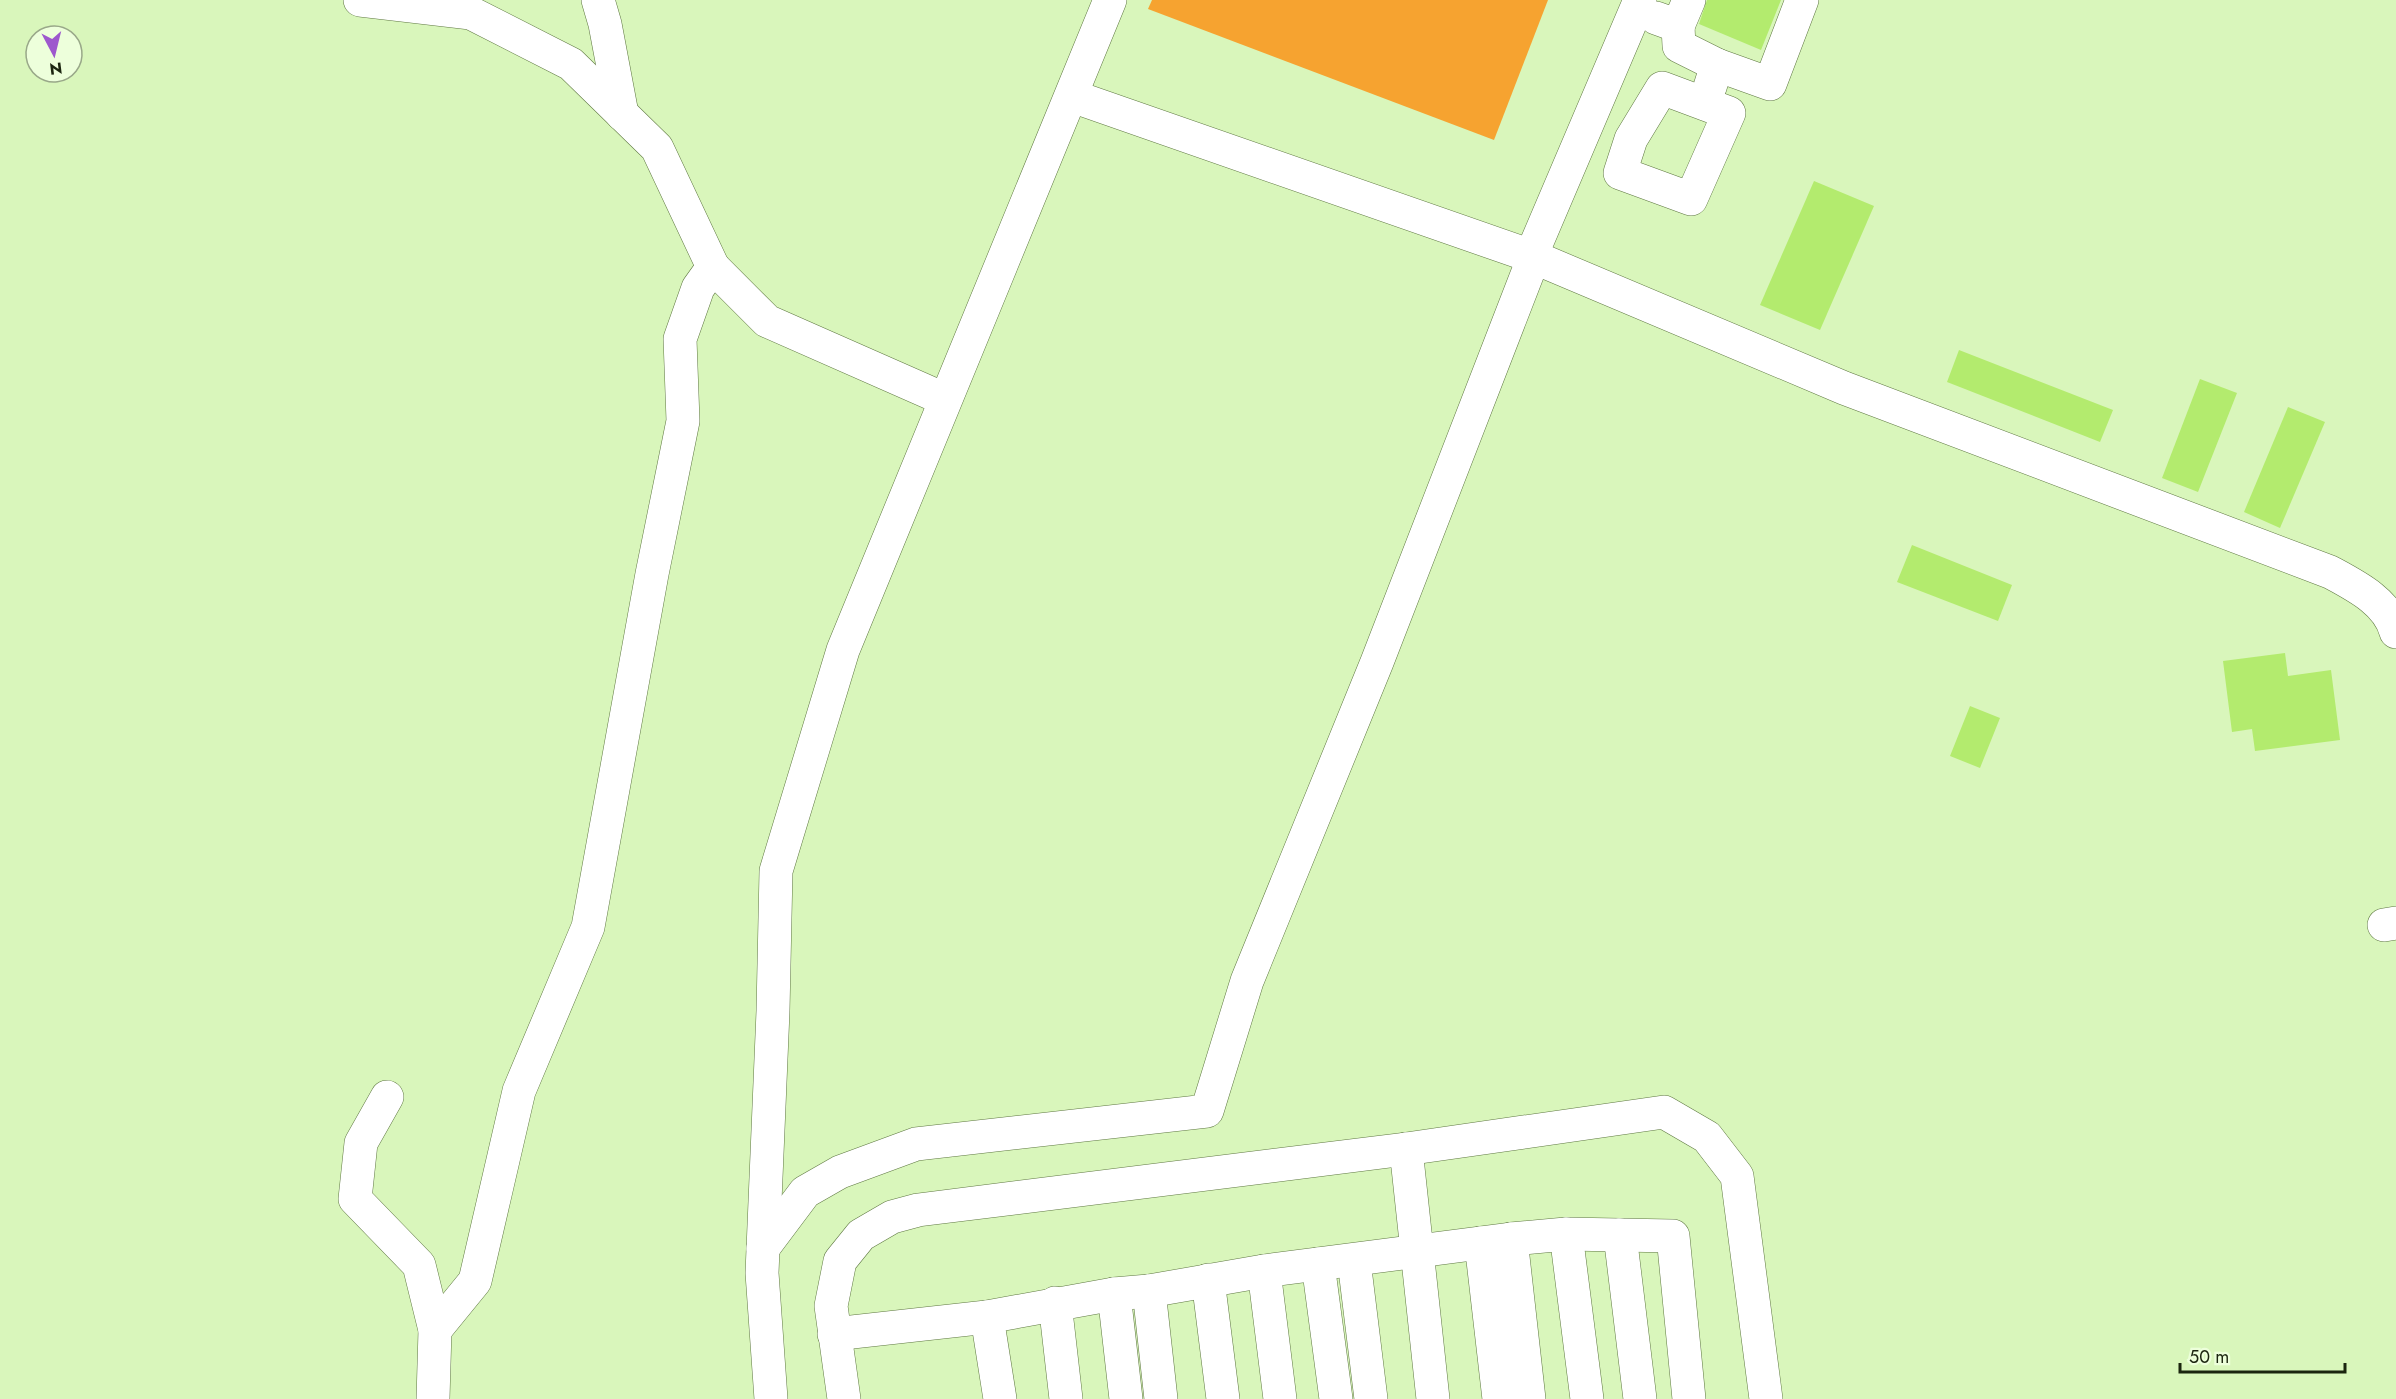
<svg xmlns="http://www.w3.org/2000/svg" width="2396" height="1399" font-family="Jost,sans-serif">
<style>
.green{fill:#f6a330}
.building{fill:#b3eb6e}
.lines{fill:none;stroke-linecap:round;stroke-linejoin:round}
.minor-casing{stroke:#5f7842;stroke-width:34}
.minor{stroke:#fff;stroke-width:33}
</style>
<rect width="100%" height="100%" fill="#d9f6bb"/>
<!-- green -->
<path class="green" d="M1152,0H1548L1494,140L1148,9Z"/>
<!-- building -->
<g class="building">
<path d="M1707,0H1781L1761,50L1699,24Z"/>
<path d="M1814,181L1874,206L1820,330L1760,305Z"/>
<path d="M1959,350L2113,410L2100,442L1947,382Z"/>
<path d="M2200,379L2237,393L2198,492L2162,478Z"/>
<path d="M2288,407L2325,422L2280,528L2244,512Z"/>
<path d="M1912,545L2012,585L1998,621L1897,582Z"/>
<path d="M2285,653L2288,676L2331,670L2340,740L2255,751L2252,729L2232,732L2223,661Z"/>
<path d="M1970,706L2000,718L1980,768L1950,756Z"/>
</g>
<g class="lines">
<defs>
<g id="minor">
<path d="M360,0L471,13L571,64L657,148L713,267"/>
<path d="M598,0L605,24L622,114"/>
<path d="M1656,18L1678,26L1689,0"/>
<path d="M1678,26L1679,46L1717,65L1710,87"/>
<path d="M1717,65L1770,84L1802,0"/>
<path d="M1662,88L1729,113L1691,199L1620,173L1631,139Z"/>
<path d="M1072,96L1531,256L1844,388L2330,572C2356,586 2388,602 2396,632"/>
<path d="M2384,925L2396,923"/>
<path d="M387,1097L361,1143L355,1199L419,1265L435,1330L433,1399"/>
<path d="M1406,1149L1433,1399"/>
<path d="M1566,1234L1587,1399"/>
<path d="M1620,1235L1640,1399"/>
<path d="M1511,1239L1529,1399"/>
<path d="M1481,1243L1499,1399"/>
<path d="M763,1248L805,1192L840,1172L916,1144L1207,1111L1247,981L1377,662L1530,267L1531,256L1640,0"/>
<path d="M1354,1261L1371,1399"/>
<path d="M1318,1264L1336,1399"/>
<path d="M1264,1271L1280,1399"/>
<path d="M1208,1280L1223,1399"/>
<path d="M1149,1291L1161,1399"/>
<path d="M1114,1294L1126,1399"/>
<path d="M1055,1303L1066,1399"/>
<path d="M435,1330L475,1281L519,1091L588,927L652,574L683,421L680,339L698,288L713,267L767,321L944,399"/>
<path d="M834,1334L987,1317"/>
<path d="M771,1399L762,1273L773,1011L776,871L843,650L1110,0"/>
<path d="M844,1399L831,1306L840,1261L861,1235L892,1217L918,1210L1406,1149L1664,1112L1707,1137L1737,1176L1766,1399"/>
<path d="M1000,1399L987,1317L1114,1294L1149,1291L1264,1271L1511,1239L1566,1234L1673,1236L1689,1399"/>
</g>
</defs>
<!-- minor casing -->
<use href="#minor" class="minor-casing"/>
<!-- minor -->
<use href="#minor" class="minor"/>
</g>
<!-- north arrow -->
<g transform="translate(54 54) rotate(173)"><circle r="28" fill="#edffdb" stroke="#99a889" stroke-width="1.5"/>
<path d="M0-4.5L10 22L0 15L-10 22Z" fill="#9d58cd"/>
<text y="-9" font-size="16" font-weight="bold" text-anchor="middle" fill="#1b250f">N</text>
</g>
<!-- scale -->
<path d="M2180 1363v9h165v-9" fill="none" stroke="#1b250f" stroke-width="3"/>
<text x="2189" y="1363" font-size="18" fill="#1b250f" stroke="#edffdb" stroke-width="4.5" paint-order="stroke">50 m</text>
</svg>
